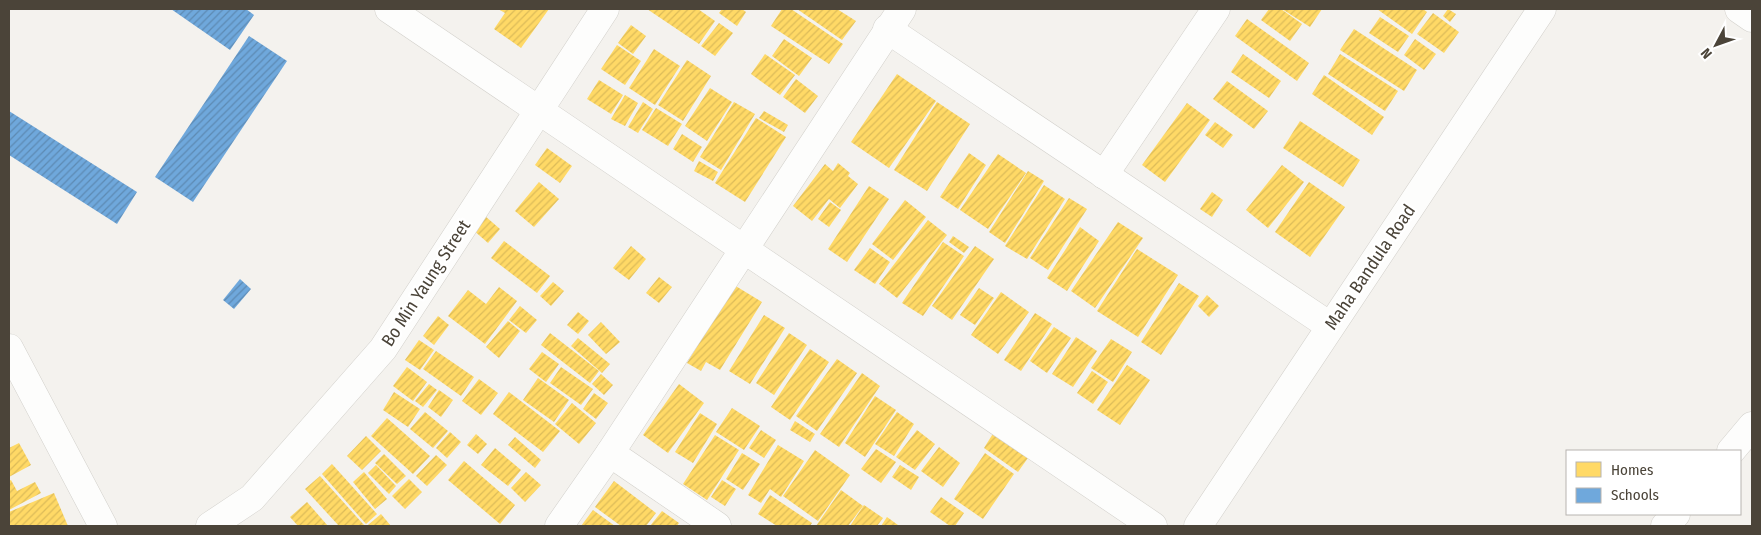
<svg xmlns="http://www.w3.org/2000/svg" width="1761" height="535" font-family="'Fira Sans Condensed',sans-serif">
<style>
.homes{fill:url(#homes-hatch)}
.schools{fill:url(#schools-hatch)}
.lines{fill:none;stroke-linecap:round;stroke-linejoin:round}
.minor-casing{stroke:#d2d0cb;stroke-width:29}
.minor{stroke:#fdfdfc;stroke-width:28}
.labels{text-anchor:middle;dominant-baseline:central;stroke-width:5;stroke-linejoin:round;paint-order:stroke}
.street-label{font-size:18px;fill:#4b4439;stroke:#fff}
</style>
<defs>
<pattern id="homes-hatch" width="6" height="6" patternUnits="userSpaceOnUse" patternTransform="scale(1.25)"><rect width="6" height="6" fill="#ffd966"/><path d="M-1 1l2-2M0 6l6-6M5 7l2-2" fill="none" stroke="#dcbb59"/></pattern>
<pattern id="schools-hatch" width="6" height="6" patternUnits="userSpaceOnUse" patternTransform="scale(1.25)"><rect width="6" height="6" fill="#6fa8dc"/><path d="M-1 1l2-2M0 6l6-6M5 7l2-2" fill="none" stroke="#5d8ab3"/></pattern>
</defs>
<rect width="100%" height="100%" fill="#f4f2ee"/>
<!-- homes -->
<g class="homes">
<path d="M498,9H549L521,48L494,29L505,13Z"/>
<path d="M647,9H698L715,21L699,44Z"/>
<path d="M722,9H742L746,12L737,26L719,13Z"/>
<path d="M782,9H791L843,44L829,64L771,26Z"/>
<path d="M797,9H837L856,21L842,40Z"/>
<path d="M1269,9H1281L1302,24L1290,41L1261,20Z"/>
<path d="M1282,9H1322L1310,27Z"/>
<path d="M1377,9H1423L1427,12L1412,34Z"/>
<path d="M1448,9L1456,14L1450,22L1443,16Z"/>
<path d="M1433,13L1459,32L1444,53L1417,34Z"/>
<path d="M1380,17L1409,36L1398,52L1369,33Z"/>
<path d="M1247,19L1309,63L1297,81L1235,36Z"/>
<path d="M719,23L733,33L715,56L701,46Z"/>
<path d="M631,25L646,36L633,54L618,43Z"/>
<path d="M1354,29L1417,70L1404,91L1340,50Z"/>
<path d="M784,39L812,58L799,76L772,56Z"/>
<path d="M1415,39L1436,54L1424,70L1404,55Z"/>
<path d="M617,45L641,61L625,85L601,69Z"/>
<path d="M654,49L680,66L655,105L629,88Z"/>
<path d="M765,54L795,75L780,95L751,74Z"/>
<path d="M1243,54L1281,81L1269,98L1231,72Z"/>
<path d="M1340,54L1398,91L1385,111L1328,74Z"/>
<path d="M687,60L711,76L683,121L658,105Z"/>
<path d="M897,74L936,101L889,168L851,142Z"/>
<path d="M1324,75L1384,117L1372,135L1312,94Z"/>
<path d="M796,79L818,96L805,113L783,97Z"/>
<path d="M599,80L623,95L611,114L587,99Z"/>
<path d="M1227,81L1268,111L1254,129L1213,99Z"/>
<path d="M710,88L732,102L707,141L685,126Z"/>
<path d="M625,95L638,103L625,126L611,119Z"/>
<path d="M643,102L653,109L638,133L628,127Z"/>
<path d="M734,102L755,114L721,170L700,157Z"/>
<path d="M937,102L970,124L927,191L894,170Z"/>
<path d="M1187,103L1210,120L1165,182L1142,165Z"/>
<path d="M656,108L682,124L668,146L642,130Z"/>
<path d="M764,111L788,125L784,132L759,118Z"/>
<path d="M756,118L786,137L745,202L715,183Z"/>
<path d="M1300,121L1360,160L1343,187L1283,148Z"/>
<path d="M1215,122L1233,135L1223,148L1205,135Z"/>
<path d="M682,134L702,147L693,162L673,149Z"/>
<path d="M547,148L572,166L560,183L535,165Z"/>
<path d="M969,153L986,165L958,209L940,197Z"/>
<path d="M998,154L1026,173L988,229L960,210Z"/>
<path d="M699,161L718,172L713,181L694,171Z"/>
<path d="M838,163L850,173L848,176L858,184L840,208L829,199L812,221L793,206L825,164L833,171Z"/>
<path d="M1282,165L1304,182L1268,228L1246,210Z"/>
<path d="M1028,171L1044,181L1005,243L989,232Z"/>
<path d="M539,182L559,199L534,227L515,211Z"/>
<path d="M1309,182L1345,207L1310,257L1275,232Z"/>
<path d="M1044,185L1065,199L1027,259L1005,246Z"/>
<path d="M869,186L889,199L847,262L828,249Z"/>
<path d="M1212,192L1223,200L1212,217L1200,209Z"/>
<path d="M1069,198L1087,209L1048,270L1030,258Z"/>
<path d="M905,200L926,217L893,260L872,244Z"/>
<path d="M830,202L841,210L829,227L818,219Z"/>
<path d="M485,216L500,229L488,243L472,229Z"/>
<path d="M928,220L947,235L897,298L879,284Z"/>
<path d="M1118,222L1143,238L1095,308L1071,291Z"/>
<path d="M1080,227L1099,241L1067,291L1047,278Z"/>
<path d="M953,236L969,247L964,253L949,242Z"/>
<path d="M504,241L550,276L537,293L491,258Z"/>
<path d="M943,242L964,256L923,316L902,303Z"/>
<path d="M631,246L646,259L629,280L613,268Z"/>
<path d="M975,246L994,259L952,320L932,306Z"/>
<path d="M870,248L890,262L875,284L854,270Z"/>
<path d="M1137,249L1178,275L1138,337L1097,311Z"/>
<path d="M659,277L672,287L659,303L646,293Z"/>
<path d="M553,282L564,291L551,306L540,296Z"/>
<path d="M1179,283L1199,296L1161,355L1141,342Z"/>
<path d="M734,285L762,302L720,370L706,362L701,371L687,363Z"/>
<path d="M499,287L517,301L485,344L448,316L468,290L486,304Z"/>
<path d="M979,288L994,298L975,325L960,315Z"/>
<path d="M1001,292L1029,312L998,354L971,335Z"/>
<path d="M1207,295L1219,306L1209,317L1198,306Z"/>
<path d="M520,306L537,320L526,333L509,320Z"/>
<path d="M578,312L589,321L578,334L567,325Z"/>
<path d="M1035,313L1052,324L1021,371L1004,360Z"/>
<path d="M764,315L785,328L750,384L729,371Z"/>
<path d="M438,316L449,325L434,345L423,336Z"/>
<path d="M508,321L520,331L499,358L486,347Z"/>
<path d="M601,322L620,342L606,354L588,335Z"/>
<path d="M1054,327L1071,338L1047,373L1030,361Z"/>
<path d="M550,333L599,371L590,383L541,345Z"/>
<path d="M789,333L807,345L774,395L756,383Z"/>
<path d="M1076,337L1097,351L1073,387L1052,374Z"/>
<path d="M578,338L610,364L602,373L571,346Z"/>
<path d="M1111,339L1132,352L1113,382L1091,368Z"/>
<path d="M419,340L434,350L420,370L405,360Z"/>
<path d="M810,349L829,362L790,420L771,407Z"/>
<path d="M436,351L474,377L461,396L423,369Z"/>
<path d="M542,352L559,364L546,382L529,369Z"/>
<path d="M837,359L857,373L817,431L796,416Z"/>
<path d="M1127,365L1150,380L1120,425L1097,410Z"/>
<path d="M407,367L427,382L413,401L393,386Z"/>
<path d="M561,367L593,389L581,405L550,383Z"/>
<path d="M1092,371L1108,382L1093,404L1077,393Z"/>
<path d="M862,373L880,386L839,447L820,434Z"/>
<path d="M601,374L613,385L604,395L592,384Z"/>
<path d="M538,378L569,400L554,422L523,400Z"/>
<path d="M479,379L498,393L481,415L462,401Z"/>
<path d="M429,384L437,390L423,407L415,401Z"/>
<path d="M679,384L704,403L668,453L643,435Z"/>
<path d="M439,390L453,400L441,417L428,407Z"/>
<path d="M394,392L420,409L408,427L383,410Z"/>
<path d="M509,392L560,431L543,452L493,414Z"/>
<path d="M594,393L608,403L596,419L583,409Z"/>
<path d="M875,396L896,410L865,457L845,443Z"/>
<path d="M572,403L596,423L579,444L555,424Z"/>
<path d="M732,408L760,426L744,450L716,432Z"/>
<path d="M425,412L448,431L433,448L410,429Z"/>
<path d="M897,412L914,424L894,456L875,444Z"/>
<path d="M700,413L717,424L693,463L675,452Z"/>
<path d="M387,418L430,456L413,474L371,436Z"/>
<path d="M795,421L815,434L810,442L790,430Z"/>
<path d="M761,430L776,440L764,458L749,448Z"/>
<path d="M917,430L935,444L915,470L896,457Z"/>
<path d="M450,432L461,442L447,458L436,448Z"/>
<path d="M994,432L1030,455L1018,472L984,448Z"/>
<path d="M476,434L487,444L478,454L467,445Z"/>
<path d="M715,435L739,450L707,500L683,484Z"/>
<path d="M366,436L381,451L362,470L347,456Z"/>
<path d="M515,437L541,460L535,468L508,445Z"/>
<path d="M19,443L31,465L9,477V448Z"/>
<path d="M778,445L804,461L781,497L770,489L761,503L748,495Z"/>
<path d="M939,447L960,463L943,487L921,471Z"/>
<path d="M495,448L521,470L508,486L481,465Z"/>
<path d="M876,449L896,462L881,483L861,469Z"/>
<path d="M815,450L850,475L818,521L783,496Z"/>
<path d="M742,453L760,464L743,490L726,479Z"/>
<path d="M985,453L1014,474L983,519L954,499Z"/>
<path d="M384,454L406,476L397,484L375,463Z"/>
<path d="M436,455L447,465L427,486L416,476Z"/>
<path d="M464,461L515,505L500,524L448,480Z"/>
<path d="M332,464L377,514L366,524L322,474Z"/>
<path d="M376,465L396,486L389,494L368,473Z"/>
<path d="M900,465L919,477L911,490L892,477Z"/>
<path d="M364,472L387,499L375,509L353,482Z"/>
<path d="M526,472L541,485L525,502L511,488Z"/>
<path d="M320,476L364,525L362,526H339L305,489Z"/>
<path d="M409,479L422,492L405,509L392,496Z"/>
<path d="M11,480L17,491L35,482L41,493L9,510V481Z"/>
<path d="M722,480L736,489L725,506L711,497Z"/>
<path d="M614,481L656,513L646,526H621L595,507Z"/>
<path d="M841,490L863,506L848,526H816Z"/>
<path d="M54,493L68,526H9V512Z"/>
<path d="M770,495L812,523L810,526H777L758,514Z"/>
<path d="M941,497L964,513L955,526H950L930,512Z"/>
<path d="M307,502L328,526H298L290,517Z"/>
<path d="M864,505L883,518L877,526H850Z"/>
<path d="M593,510L615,526H581Z"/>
<path d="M662,511L679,523L677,526H650Z"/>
<path d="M381,514L391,526H369L368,525Z"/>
<path d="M887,517L898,525L897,526H881Z"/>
</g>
<!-- schools -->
<g class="schools">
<path d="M171,9H246L254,15L230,50Z"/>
<path d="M249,36L287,61L193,202L155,177Z"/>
<path d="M9,111L137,192L117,224L9,155Z"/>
<path d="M240,279L251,289L234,309L223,300Z"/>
</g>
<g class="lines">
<defs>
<g id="minor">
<path d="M389,9L1153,526"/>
<path d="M1739,9L1752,18"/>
<path d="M887,29L1330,326"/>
<path d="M1104,175L1216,9"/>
<path d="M9,348L103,526"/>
<path d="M1731,451L1752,426"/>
<path d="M610,453L717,526"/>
<path d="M210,526L252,498L383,349L605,9"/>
<path d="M559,526L610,453L902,9"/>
<path d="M1198,526L1542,9"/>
<path d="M1665,526L1676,514"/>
</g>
</defs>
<!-- minor casing -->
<use href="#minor" class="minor-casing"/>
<!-- minor -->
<use href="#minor" class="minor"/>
</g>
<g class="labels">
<!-- street labels -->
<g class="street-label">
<text transform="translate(1370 267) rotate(-56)">Maha Bandula Road</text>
<text transform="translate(426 283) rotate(-57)">Bo Min Yaung Street</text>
</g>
</g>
<!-- border -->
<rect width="1761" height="535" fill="none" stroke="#4b4439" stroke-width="20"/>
<!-- legend -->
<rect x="1566" y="450" width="175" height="65" fill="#ffffff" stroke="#b7b4b0"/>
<rect x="1576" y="462" width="25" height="15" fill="#ffd966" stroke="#b7b4b0"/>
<text x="1611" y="475" font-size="15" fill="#4b4439">Homes</text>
<rect x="1576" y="488" width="25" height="15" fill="#6fa8dc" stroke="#b7b4b0"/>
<text x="1611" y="500" font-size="15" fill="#4b4439">Schools</text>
<!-- north arrow -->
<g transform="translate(1716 45) rotate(229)" stroke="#ffffff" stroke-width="4" paint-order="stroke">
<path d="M0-4L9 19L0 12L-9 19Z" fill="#4b4439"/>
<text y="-8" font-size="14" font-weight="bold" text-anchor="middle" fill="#4b4439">N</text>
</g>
</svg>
